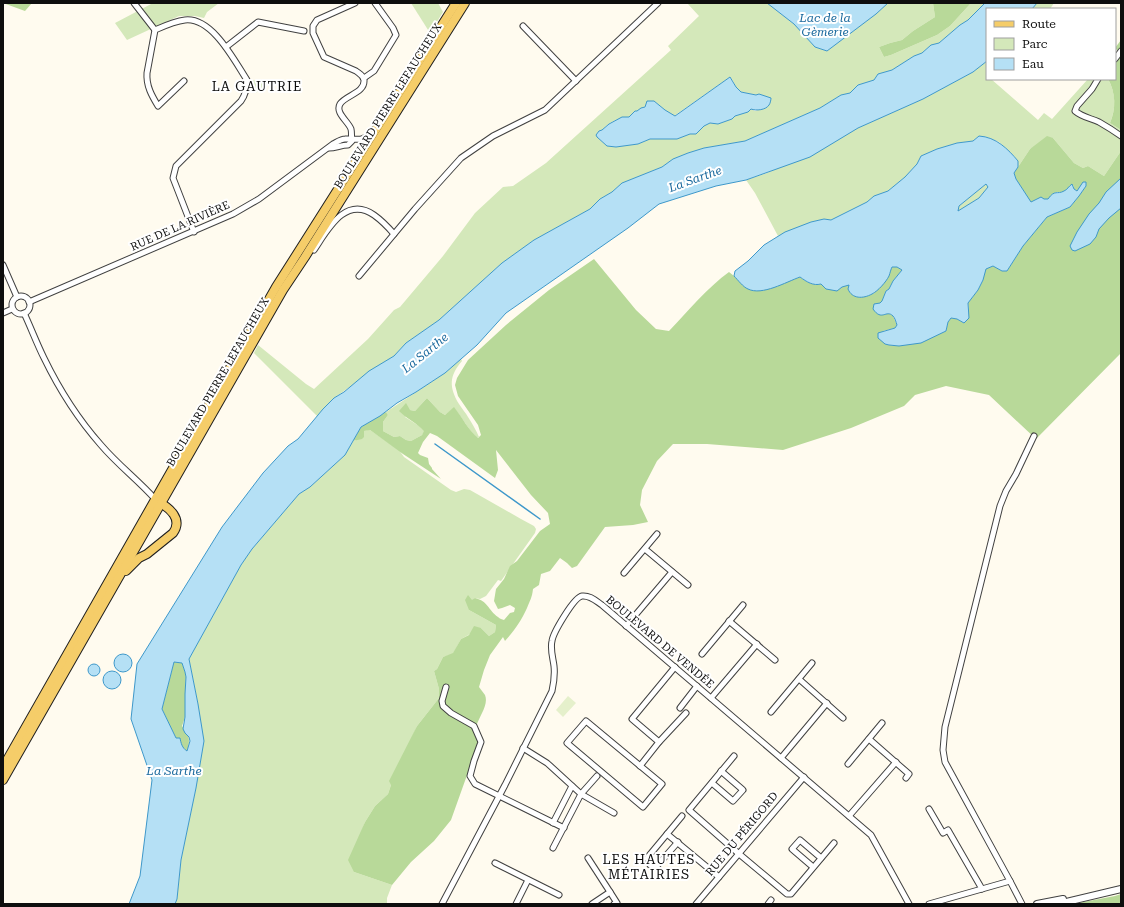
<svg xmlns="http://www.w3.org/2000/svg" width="1124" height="907" font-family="'Roboto Serif',serif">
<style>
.green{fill:#d4e8ba;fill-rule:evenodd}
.forest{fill:#b8d999}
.pitch{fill:#e5f0cb}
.water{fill:#b5e0f5;stroke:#3e98ca;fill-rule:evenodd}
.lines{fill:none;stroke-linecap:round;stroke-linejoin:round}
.stream{stroke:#3e98ca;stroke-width:1.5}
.minor-casing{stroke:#414141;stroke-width:7}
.tertiary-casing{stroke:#414141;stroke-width:8}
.primary-casing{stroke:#1f1f1f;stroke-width:10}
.minor{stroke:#fff;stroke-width:5}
.tertiary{stroke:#fff;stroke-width:6}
.primary{stroke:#f5cd69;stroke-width:8}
.labels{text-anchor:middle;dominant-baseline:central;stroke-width:4;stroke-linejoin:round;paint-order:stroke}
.street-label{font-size:11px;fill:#0e0e0e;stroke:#fff}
.water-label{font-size:12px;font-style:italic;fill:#1a699d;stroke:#fff}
.quarter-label{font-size:13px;letter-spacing:1px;fill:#0e0e0e;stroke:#fff}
</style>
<rect width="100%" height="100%" fill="#fffbef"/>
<!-- green -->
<g class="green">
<path d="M153,3H219L207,12L204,18L195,16H179L127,40L115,23Z"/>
<path d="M411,3H438L443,12L430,33Z"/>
<path d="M687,3H767L794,24L815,47L827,51L876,14L888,3H933L935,17L913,31L902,40L890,43L879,47L884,57L891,55L937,35L950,26L971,3H985L968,20L960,25L939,43L931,45L922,53L914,56L892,70L878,74L874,80L858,85L850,93L841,95L820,108L745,141L704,148L688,153L673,159L662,167L622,183L612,192L600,199L590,209L534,240L502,263L439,320L406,343L394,356L334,398L317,416L254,353L258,345L306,384L314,389L368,339L394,310L400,307L443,256L475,213L503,187L513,186L546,163L671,50L668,46L699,16ZM730,77L733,81L736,87L741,92L756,95L766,107L755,111L751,109L748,112L735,116L732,119L718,124L710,123L704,126L696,134H690L677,139H650L638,144L615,147L607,146L597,137L599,131C604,130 605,126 610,123C617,119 622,117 629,117L635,111H637L654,101L665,110L674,116Z"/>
<path d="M1037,3H1054L1050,9H1032Z"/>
<path d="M987,61V79H991L1038,120L1044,113L1052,119L1088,79H1108C1116,93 1116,108 1110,123L1121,130V151L1104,176L1088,166L1083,168L1074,163L1053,138L1030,149L1018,167V161L1012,154L999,142L987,137L979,136L973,141L957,143L937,149L921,156L917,164L905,177L888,191L874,196L867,202L831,220L824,219L811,222L778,236L755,193L746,180L767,173L858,128L923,99L973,72Z"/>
<path d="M252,80L260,81L265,84L256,93L252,88L251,81Z"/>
<path d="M986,184L988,187L979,198L957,212L959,206Z"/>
<path d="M461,359L462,361C449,376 449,387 459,404C462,409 466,413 468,417C472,423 476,430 479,437L477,438C468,429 462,417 454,408L445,415L440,412L427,398L415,411L410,410L405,417L419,426L425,431L422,435L411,441L406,440L400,436L394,437L383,431V422L388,415L386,412L445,373Z"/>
<path d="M368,430H370L399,450L404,457L451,490L456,492L464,489L470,490L521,519L534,526L536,529L535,533L501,581L498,580L486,596L480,599L475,598L469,610L496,625L495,632L489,636L481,628L461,639L453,654L443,657L437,669L434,671L439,689V698L417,726L391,785L388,794L375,806L365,822L361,833L354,872L392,885L387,898V904H175L177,899L181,860L196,788L198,704L189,659L241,565L252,549L299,494L310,487L345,455L353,441H355L364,431Z"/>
</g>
<!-- forest -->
<g class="forest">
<path d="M3,3H32L25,11Z"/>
<path d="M933,3H971L950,26L937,35L891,55L884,57L879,47L890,43L902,40L913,31L935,17Z"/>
<path d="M1121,40V130L1110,123C1116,109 1116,93 1108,79H1115V58L1119,52L1115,48Z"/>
<path d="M1047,136L1053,138L1074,163L1083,168L1088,166L1104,176L1121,151V353L1036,439L989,395L946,386L915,395L904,406L851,428L783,450L707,444H673L657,461L642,490L640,505L648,522L633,525L605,527L577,566L572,568L567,563L560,558L550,571L541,574L539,585L533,589C532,598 530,600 527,608C521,621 515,630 505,641L503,637L490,655L484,670L479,687C481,690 483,692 485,695C489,705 479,716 476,727L481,736L451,820L434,841L411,862L392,885L354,872L348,860L365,822L375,806L388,794L391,785L389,781L417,726L439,698V689L434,671L437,669L443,657L453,653L461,639L469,635L474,626L481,628L489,636L495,632L496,625L469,610L465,600L468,595L472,600L475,598C488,601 488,610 498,617C500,619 502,619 504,620L510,613L514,612L515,608L510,605L502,608L498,609L494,601L496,589L504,579L510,566L517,561L540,531L550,524L548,513L531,495L496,450L498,470L495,478L437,436L430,433L423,442L418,453L420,455L428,458L429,464L432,468V469L441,479L403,454L370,430L364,431V437L362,439L353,441L361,427L386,412L388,415L383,422V431L394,437L400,436L406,440L411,441L422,435L424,431C417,423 407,419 399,411L406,403L410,410L415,411L427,398L440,412L445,415L454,407C462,417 469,431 478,438L481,435L478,425L458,396L455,385L457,378L468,360L506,325L549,290L594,259L636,310L656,329L669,331C687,312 708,287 729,272L734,276L742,284L788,281L800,277C807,282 813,286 821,284L826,289L842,287L849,284L873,294L889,275L892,266L897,267L902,270L893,281L889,289L886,291L882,301L880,303L884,315L889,313L893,316L897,325L895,328L883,331L885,344L889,345L899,346L946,331L948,322L951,318L957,319L964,323L969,310L968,303L978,290L983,280L985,269L993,266L1002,271H1007L1023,246L1047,217L1070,207L1079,196L1086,186L1077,191L1074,189L1073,185L1063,192H1056L1049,199H1037L1031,203L1016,179L1014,173L1030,149Z"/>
<path d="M174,662L182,663L185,672L186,677L185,694V717L182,726C189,736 191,739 187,751C182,748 180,743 179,738H176L162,709Z"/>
<path d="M1121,894V904H1073L1115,896Z"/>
</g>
<!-- pitch -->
<path class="pitch" d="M568,696L576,703L563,717L556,710Z"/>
<!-- water -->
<g class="water">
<path d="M767,3H888L876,14L827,51L815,47L794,24Z"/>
<path d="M985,3H1037L1032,9H987V61L973,72L923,99L858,128L810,157L746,180L716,186L659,204L628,228L506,313L477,345L445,373L416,392L397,403L380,416L361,427L345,455L310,487L299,494L252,549L241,565L189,659L198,704L204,741L196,788L181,860L177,899L175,904H129L140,876L152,780L131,719L137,664L222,527L263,473L288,446L298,439L323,409L334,398L344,392L369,371L394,356L406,343L439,320L502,263L534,240L590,209L600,199L612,192L622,183L662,167L673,159L688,153L704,148L745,141L820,108L841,95L850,93L858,85L874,80L878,74L892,70L914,56L922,53L931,45L939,43L960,25L968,20ZM174,662L182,663L185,672L186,677L185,694V717L183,729L185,733L189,737L190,741L187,751C182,748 181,743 180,738H176L162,709Z"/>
<path d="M730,77L736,87L741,92L756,95L759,94L771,98C771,100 770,104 769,105C766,110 756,111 751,109L748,112L735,116L732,119L718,124L710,123L704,126L696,134H690L677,139H650L638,144L616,147L607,146L597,137L596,135L599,131L602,130L609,124L622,117H629L635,111H637L641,108L645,107L647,101H654L665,110L675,116Z"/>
<path d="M979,136C996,137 1008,149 1018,161V167L1014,173L1016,179L1031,202L1041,197L1044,199H1048C1055,189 1057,195 1064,191C1067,190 1069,186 1072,184L1074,189L1077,191L1083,182H1086V186L1079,196L1070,207L1047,217L1023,246L1007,271H1002L993,266L986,269L983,280L978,290L968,303L969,318L964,323L957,319L951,318L948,322L946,331L921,343L899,346L889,345L885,344L878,338V333L895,328L897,325C896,322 895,318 893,316C886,309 882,322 873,309L874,304L880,303L882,301L886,291L889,289L893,281L902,270L897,267H892C891,269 890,273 889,276C886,282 878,291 872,294C863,299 852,299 848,289L849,285L842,287L837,291L826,289L821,284C813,286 807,282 800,277C786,282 762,296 748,289C743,287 738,280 734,276L735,271L748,261L764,245L785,232L811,222L824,219L831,220L867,202L874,196L888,191L905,177L917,164L921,156L937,149L957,143L973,141ZM986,184L988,187L979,198L958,211L959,206Z"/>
<path d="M1121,178V208L1109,218L1099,229L1096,237L1090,244L1075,251L1072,250L1070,246L1077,232L1089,214L1099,203L1106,192Z"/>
<circle cx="123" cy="663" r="9"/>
<circle cx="94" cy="670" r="6"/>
<circle cx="112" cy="680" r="9"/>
</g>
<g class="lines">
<!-- stream -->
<path class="stream" d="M435,444L540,519"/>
<defs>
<g id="minor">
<path d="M134,3L155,30"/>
<path d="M523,26L576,81"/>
<path d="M226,47L258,22L304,31"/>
<path d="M1115,59L1121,51"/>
<path d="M364,78L374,71L396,35L393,28L375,3"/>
<path d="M1098,79L1092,89L1077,106L1075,111C1082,117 1090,118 1099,122C1106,126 1114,131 1121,136"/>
<path d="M184,81L158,106C152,96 146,86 147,73L155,30C164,26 175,21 185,20C212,17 234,60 247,80C247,88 246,94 241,101L176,166L173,178L194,232"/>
<path d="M329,148C336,148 341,145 348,145L352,141C351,137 352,133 351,129C348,121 335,113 340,104C346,95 365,93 364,80C363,75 360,74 356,71L324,57L313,33V26L317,20L355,3"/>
<path d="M314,250C327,231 345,195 374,215C381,220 388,227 394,234"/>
<path d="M3,265L17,297"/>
<path d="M359,276L415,209L461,158L493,136L545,110L658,3"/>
<circle cx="21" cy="305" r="9"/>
<path d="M29,302L233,214L259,199L333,144C337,142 341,139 345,139C356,138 362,143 370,133"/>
<path d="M3,313L12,309"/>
<path d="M24,313C31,328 37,344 44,358C59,389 78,419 101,445C118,465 138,480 155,499"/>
<path d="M645,549L688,585"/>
<path d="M624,573L657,534"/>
<path d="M729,621L775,660"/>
<path d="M626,626L672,572"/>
<path d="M702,654L743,605"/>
<path d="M799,679L843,718"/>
<path d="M446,687L442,701L443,706L451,713L474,726L481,742L474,761L470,776L475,784L564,828"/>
<path d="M711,698L757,644"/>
<path d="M680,708L697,686"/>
<path d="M771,712L812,663"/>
<path d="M586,721L662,784L643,807L567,743Z"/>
<path d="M869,739L909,774L906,778"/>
<path d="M659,742L632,719L675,667"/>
<path d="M523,748L547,763L581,794L614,813"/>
<path d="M734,756L689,810L738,853L787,894H791L834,843"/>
<path d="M781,758L827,703"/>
<path d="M848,764L882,723"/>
<path d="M640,766L659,742L686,713"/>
<path d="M712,783L733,801L743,790L721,771"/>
<path d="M929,809L943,833L948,830L982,889"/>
<path d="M682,816L667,834L719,877"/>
<path d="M849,816L896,762"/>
<path d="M553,823L572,786"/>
<path d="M667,834L647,858L650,865L656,867L678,842"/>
<path d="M553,848L581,794L597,776"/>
<path d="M588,858L610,892"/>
<path d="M495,863L559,895"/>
<path d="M813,867L792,849L800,840L821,858"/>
<path d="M442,904L505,785L552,691C554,682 555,675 554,666C553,658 550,649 552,641C553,633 574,597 582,596C590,595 596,601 602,605L871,835L909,904"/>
<path d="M516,904L528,880"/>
<path d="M592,904L610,892L617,903L614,904"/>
<path d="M696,904L804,777"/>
<path d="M768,904L771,900"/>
<path d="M929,904L1010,881"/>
<path d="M1022,904L1010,881L945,762L943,750L945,727L1000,506L1006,491L1016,474L1034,436"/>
</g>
<g id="tertiary">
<path d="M1037,904L1063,899"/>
<path d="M1058,904L1121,889"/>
</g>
<g id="primary">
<path d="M126,571L139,558L147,554L173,533C183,519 170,508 157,501"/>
<path d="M3,767L276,287L456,3"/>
<path d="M3,780L283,290L305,257L465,3"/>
</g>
</defs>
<!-- minor casing -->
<use href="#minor" class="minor-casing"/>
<!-- tertiary casing -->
<use href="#tertiary" class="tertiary-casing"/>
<!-- primary casing -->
<use href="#primary" class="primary-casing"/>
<!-- minor -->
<use href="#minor" class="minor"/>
<!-- tertiary -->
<use href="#tertiary" class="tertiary"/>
<!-- primary -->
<use href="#primary" class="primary"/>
</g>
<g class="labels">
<!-- street labels -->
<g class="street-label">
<text transform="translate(388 106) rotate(-58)">BOULEVARD PIERRE LEFAUCHEUX</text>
<text transform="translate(180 226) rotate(-24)">RUE DE LA RIVIÈRE</text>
<text transform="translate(218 382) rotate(-60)">BOULEVARD PIERRE LEFAUCHEUX</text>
<text transform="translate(660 642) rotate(40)">BOULEVARD DE VENDÉE</text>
<text transform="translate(742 834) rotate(-50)">RUE DU PÉRIGORD</text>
</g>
<!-- water labels -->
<g class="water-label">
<text x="825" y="18">Lac de la<tspan x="825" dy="14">Gèmerie</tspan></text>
<text transform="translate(695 179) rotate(-20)">La Sarthe</text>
<text transform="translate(425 353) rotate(-39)">La Sarthe</text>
<text x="174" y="771">La Sarthe</text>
</g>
<!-- quarter labels -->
<g class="quarter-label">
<text x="257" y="86">LA GAUTRIE</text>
<text x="649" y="859">LES HAUTES<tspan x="649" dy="15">MÉTAIRIES</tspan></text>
</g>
</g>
<!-- border -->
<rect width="1124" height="907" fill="none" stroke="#0e0e0e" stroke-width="8"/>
<!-- legend -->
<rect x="986" y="8" width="130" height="72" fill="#ffffff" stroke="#9f9f9f"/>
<rect x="994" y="21" width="20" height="6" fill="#f5cd69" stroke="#9f9f9f"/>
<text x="1022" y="28" font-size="12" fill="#0e0e0e">Route</text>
<rect x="994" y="38" width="20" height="12" fill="#d4e8ba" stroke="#9f9f9f"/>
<text x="1022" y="48" font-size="12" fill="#0e0e0e">Parc</text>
<rect x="994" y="58" width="20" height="12" fill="#b5e0f5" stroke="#9f9f9f"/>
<text x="1022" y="68" font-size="12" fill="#0e0e0e">Eau</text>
</svg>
